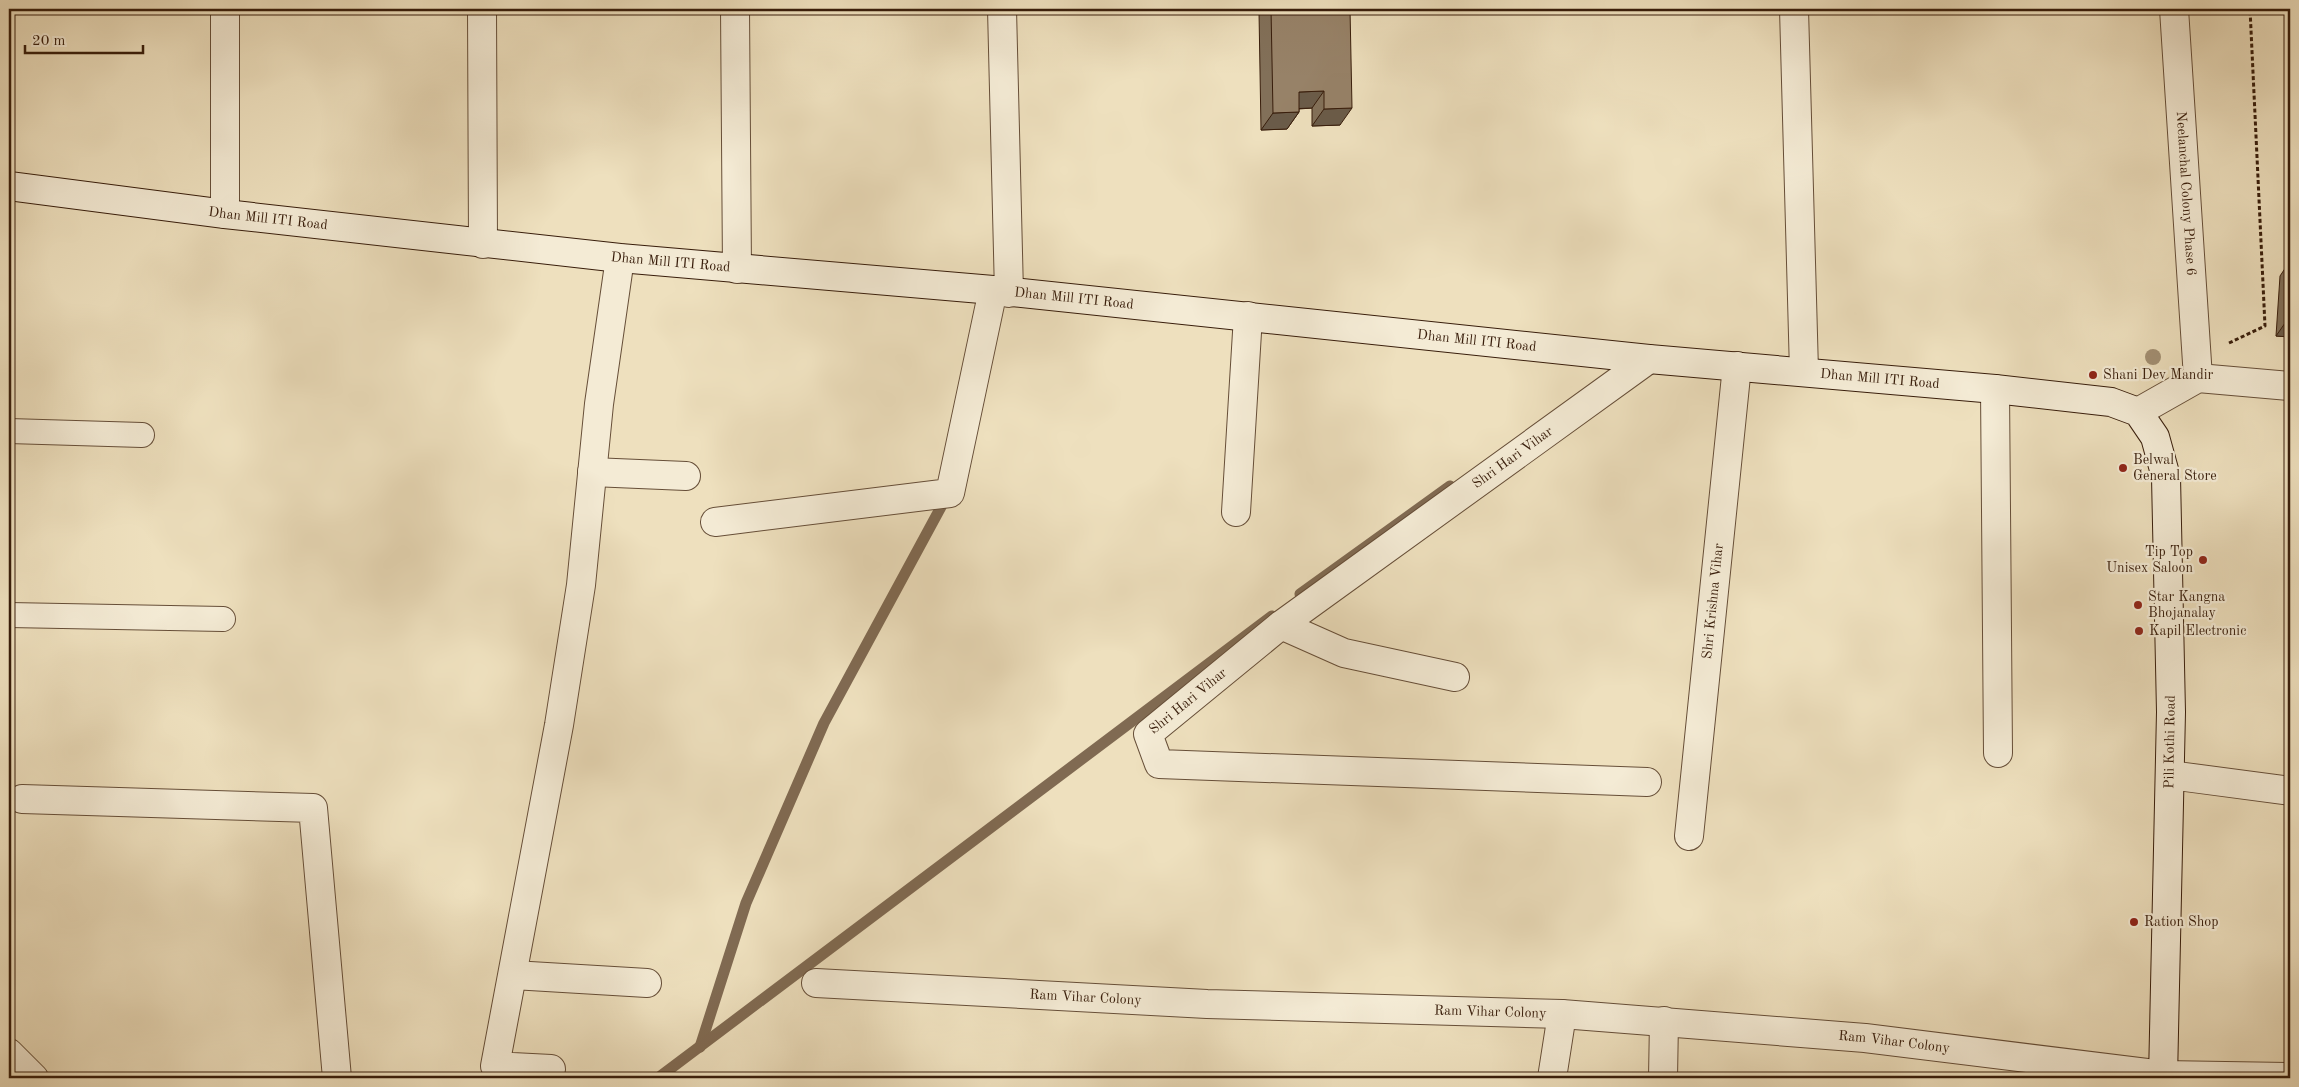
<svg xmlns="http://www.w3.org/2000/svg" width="2299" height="1087" font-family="'Old Standard TT',serif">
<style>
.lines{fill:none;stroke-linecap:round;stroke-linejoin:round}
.stream{stroke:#806a52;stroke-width:11}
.lane-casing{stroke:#664e38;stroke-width:26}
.street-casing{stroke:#664e38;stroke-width:30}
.secondary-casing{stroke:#381d0b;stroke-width:30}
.path{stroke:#381d0b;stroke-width:3;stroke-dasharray:4 2.5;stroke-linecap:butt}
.lane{stroke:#f4ebd5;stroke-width:24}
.street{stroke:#f4ebd5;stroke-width:28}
.secondary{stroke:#f4ebd5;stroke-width:28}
.tree{fill:#a39074}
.wall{fill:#827059;stroke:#381d0b}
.shaded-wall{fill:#6a5b49;stroke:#381d0b}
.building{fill:#978268;stroke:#381d0b}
.poi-dot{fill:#8f2418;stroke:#f4ebd5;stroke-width:2}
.labels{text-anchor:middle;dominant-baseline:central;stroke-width:4.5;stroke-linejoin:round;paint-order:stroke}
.street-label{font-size:14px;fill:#381d0b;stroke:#f4ebd5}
.poi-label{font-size:14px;fill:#381d0b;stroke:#f4ebd5;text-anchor:start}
</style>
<rect width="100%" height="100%" fill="#eee0be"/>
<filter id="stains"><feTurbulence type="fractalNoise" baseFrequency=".004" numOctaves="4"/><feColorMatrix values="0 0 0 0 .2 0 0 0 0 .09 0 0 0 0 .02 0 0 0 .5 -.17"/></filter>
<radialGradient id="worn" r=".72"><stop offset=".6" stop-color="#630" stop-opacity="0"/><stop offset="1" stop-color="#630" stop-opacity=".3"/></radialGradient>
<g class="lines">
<!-- stream -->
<g class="stream">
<path d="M1300,594L1450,486"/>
<path d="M700,1047L746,903L824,723L941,507"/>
<path d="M658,1078L1272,616"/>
</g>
<defs>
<g id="lane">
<path d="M9,431L142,435"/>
<path d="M9,615L223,619"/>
</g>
<g id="street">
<path d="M482,9L483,244"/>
<path d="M735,9L737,269"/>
<path d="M1002,9L1009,293"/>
<path d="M1794,9L1804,371"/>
<path id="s1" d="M2174,9L2198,378"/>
<path d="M225,214V9"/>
<path d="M1995,389L1998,753"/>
<path d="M2138,412L2198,378L2290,386"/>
<path d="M592,472L686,476"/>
<path d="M1236,512L1248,316"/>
<path d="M715,522L950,493L993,290"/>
<path d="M1281,625L1344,653L1455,677"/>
<path d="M2170,775L2290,791"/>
<path id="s2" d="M1647,782L1159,764L1148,734L1281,625L1649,359"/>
<path d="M22,799L313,808L337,1078"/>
<path id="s3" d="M1689,836L1737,366"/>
<path d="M513,975L647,983"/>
<path id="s4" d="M816,983L1207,1004L1562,1014L1865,1038L2163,1075L2290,1077"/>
<path d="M9,1053L34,1078"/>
<path d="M551,1069L495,1066L559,725L581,585L599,404L620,258"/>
<path d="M1552,1078L1562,1014"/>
<path d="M1663,1078L1664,1021"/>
</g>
<g id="secondary">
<path id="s5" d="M9,186L225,214L620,258L993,290L1649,359L1995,389L2111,402L2138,412L2155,437L2166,477L2171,712L2163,1078"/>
</g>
</defs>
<!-- lane casing -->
<use href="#lane" class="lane-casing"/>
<!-- street casing -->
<use href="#street" class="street-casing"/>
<!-- secondary casing -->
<use href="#secondary" class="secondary-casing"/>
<!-- path -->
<path class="path" d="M2229,343L2265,326L2250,9"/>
<!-- lane -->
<use href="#lane" class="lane"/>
<!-- street -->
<use href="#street" class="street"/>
<!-- secondary -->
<use href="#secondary" class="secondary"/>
</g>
<!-- trees -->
<circle class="tree" cx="2153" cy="357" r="8"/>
<!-- wall -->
<g class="wall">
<path d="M1261,9H1350L1340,125L1312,126V108L1299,109V112L1287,129L1261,130L1259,12Z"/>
<path d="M2290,261V337L2276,336L2280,276Z"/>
</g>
<!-- shaded-wall -->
<g class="shaded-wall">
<path d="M1324,91L1312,108L1287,109L1299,92Z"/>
<path d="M1352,108L1340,125L1312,126L1324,109Z"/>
<path d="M1299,112L1287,129L1261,130L1273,113Z"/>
<path d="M2290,316V337L2276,336Z"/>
</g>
<!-- building -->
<path class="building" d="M1271,9H1350L1352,108L1324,109V91L1299,92V112L1273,113Z"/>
<!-- markers -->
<g class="poi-dot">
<circle cx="2093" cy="375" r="5"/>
<circle cx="2123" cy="468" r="5"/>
<circle cx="2203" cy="560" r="5"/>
<circle cx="2138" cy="605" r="5"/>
<circle cx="2139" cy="631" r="5"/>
<circle cx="2134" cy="922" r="5"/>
</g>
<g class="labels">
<!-- street labels -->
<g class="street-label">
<text stroke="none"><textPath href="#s1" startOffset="185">Neelanchal Colony Phase 6</textPath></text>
<text stroke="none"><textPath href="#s5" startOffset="261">Dhan Mill ITI Road</textPath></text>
<text stroke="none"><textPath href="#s5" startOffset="666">Dhan Mill ITI Road</textPath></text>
<text stroke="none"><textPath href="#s5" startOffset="1071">Dhan Mill ITI Road</textPath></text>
<text stroke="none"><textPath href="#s5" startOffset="1476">Dhan Mill ITI Road</textPath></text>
<text stroke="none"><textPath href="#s5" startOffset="1881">Dhan Mill ITI Road</textPath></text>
<text stroke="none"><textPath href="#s2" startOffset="978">Shri Hari Vihar</textPath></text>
<text stroke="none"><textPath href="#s3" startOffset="236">Shri Krishna Vihar</textPath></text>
<text stroke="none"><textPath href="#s2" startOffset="572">Shri Hari Vihar</textPath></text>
<text transform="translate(2170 742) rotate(-89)">Pili Kothi Road</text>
<text stroke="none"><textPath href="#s4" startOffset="270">Ram Vihar Colony</textPath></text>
<text stroke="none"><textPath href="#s4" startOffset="675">Ram Vihar Colony</textPath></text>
<text stroke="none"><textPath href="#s4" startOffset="1080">Ram Vihar Colony</textPath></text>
</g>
<!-- poi labels -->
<g class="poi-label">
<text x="2103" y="375">Shani Dev Mandir</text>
<text x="2133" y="460">Belwal<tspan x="2133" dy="16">General Store</tspan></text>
<text x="2193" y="552" text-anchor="end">Tip Top<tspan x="2193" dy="16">Unisex Saloon</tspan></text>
<text x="2148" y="597">Star Kangna<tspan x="2148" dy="16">Bhojanalay</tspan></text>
<text x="2149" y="631">Kapil Electronic</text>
<text x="2144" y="922">Ration Shop</text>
</g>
</g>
<!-- margin -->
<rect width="2299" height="1087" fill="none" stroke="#eee0be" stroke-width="30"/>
<rect x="10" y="10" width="2279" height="1067" fill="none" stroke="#381d0b" stroke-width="2.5"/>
<rect x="15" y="15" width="2269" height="1057" fill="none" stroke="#381d0b"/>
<!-- scale -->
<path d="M25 45v8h118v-8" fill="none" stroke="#381d0b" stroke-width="2.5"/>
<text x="32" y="45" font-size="15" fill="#381d0b" stroke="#f4ebd5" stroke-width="4" paint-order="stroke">20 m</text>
<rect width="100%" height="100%" filter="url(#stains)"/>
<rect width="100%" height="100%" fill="url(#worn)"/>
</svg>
